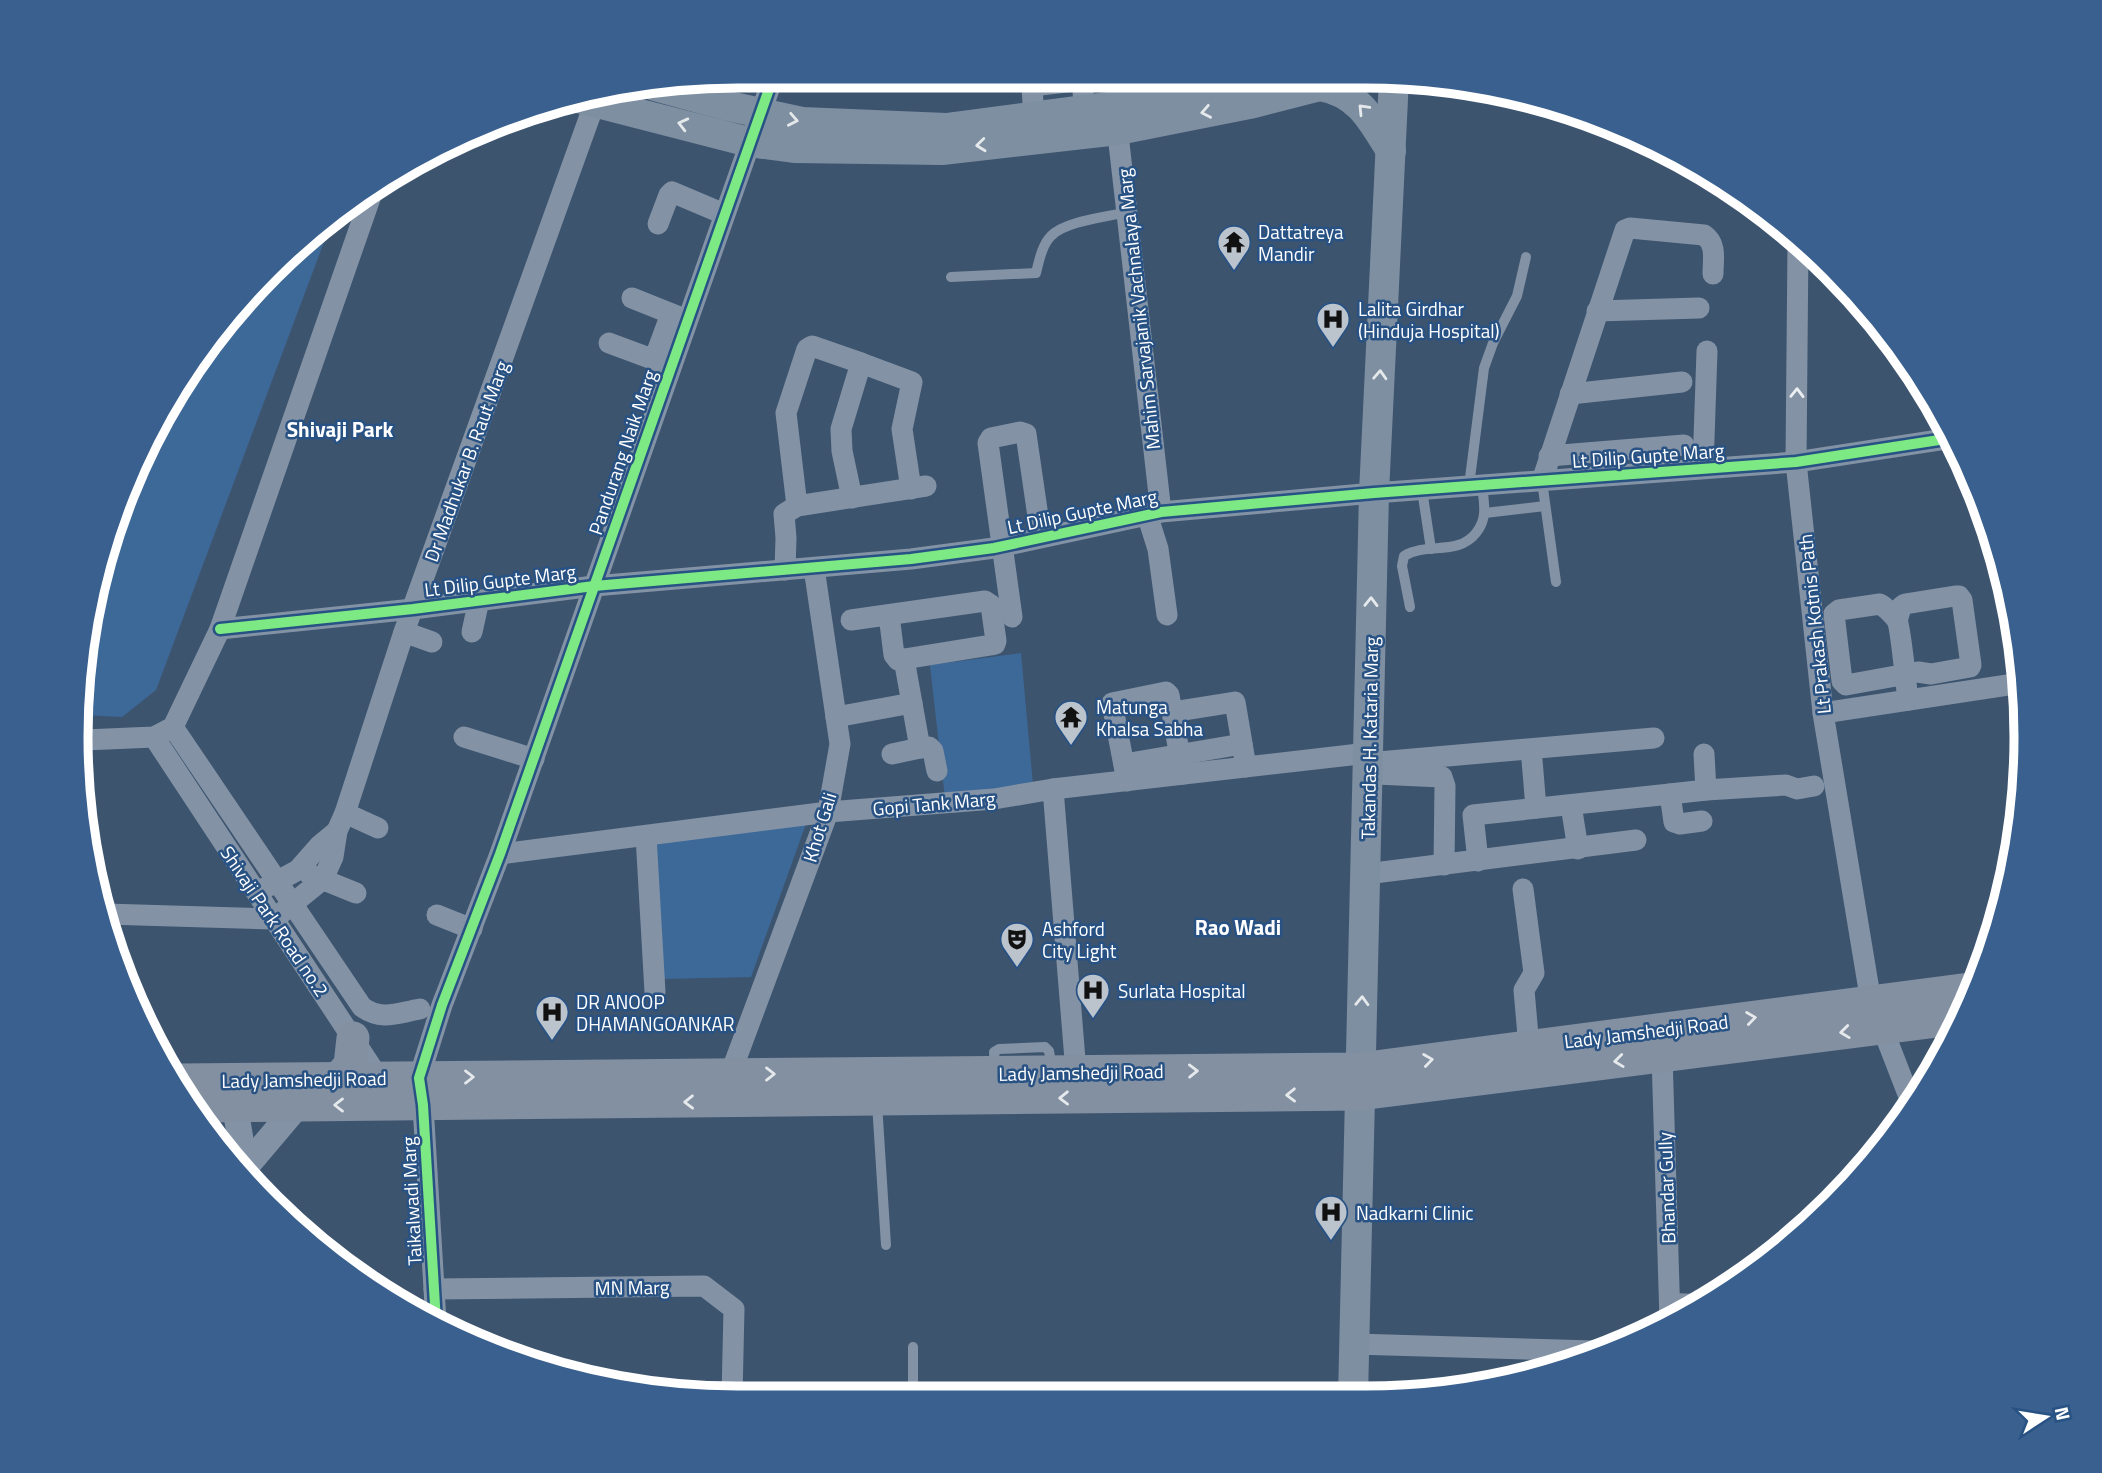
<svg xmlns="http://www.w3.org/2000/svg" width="2102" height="1473" font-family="'Titillium Web',sans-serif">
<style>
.green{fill:#3d6999}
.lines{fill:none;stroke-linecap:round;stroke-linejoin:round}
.service{stroke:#8393a5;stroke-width:10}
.minor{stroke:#8393a5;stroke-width:21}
.tertiary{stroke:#8393a5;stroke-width:26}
.secondary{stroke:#7e8fa1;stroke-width:30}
.primary{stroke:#8290a2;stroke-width:33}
.cycleway-casing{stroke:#285284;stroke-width:15}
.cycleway{stroke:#7ce984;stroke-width:10}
.oneway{stroke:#e5e9ec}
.oneway2{stroke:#eceff2}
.oneway3{stroke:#e6e9ec}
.labels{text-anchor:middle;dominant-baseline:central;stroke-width:5;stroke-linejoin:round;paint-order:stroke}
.poi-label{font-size:19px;fill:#fff;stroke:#285284;text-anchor:start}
.street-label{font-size:19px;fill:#fff;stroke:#285284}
.neighbourhood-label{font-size:21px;font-weight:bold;fill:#fff;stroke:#285284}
.rim{fill:none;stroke:#fff;stroke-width:9}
</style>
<rect width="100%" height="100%" fill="#3d546f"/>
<!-- green -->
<g class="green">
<path d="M333,218L156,690L122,717L83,715L81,651L126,483L239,301Z"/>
<path d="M1021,653L1033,785L945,798L930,665Z"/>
<path d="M807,821L751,977L662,979L653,845Z"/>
</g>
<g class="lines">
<!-- service -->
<g class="service">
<path d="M951,277L1036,273C1039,261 1042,245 1051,236C1065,221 1107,217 1127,212"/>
<path d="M1542,481L1556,582"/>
<path d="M1469,486L1484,368L1493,343L1517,296L1526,257"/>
<path d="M1422,490L1431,549"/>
<path d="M1485,513L1545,506"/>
<path d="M1410,607L1402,566L1404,556C1427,542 1458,556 1476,533C1488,518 1484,504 1482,485"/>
<path d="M995,1070L994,1052L999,1049L1045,1047L1049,1051L1052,1068"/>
<path d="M877,1103L886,1245"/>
<path d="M1670,1298L1701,1299"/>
<path d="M913,1398V1347"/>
</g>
<!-- minor -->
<g class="minor">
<path d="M1031,75L1035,129"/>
<path d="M1082,75L1085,122"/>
<path d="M1032,86L1083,80"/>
<path d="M1116,117L1161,512"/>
<path d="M658,224L669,195L672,192L724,214"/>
<path d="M1798,242L1796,462L1823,713L1871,1002"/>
<path d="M632,298L687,320"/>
<path d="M1597,311L1699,308"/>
<path d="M609,343L671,366"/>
<path d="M654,360L671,314"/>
<path d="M861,363L912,382L902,429L911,489"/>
<path d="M1570,394L1682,382"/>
<path d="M1549,456L1684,445"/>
<path d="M1703,468L1707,351"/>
<path d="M1542,481L1625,230L1630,228L1704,235C1717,244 1713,259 1713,274"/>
<path d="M797,506L786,413L807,349L812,346L861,363L841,429L842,451L852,498"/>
<path d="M1147,514L1158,549L1167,615"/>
<path d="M785,570L786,538L784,514L797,506L926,486"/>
<path d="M1012,617L988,443L991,438L1020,432L1026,434L1041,537"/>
<path d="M851,620L985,601L991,605L996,641L995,644L991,645L898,660L894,655L889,615"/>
<path d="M1897,621L1901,607L1905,604L1955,596H1959L1962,600L1971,665L1970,667L1931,674L1918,672L1846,685L1842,681L1834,614L1839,610L1880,604C1885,607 1893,615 1897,620C1901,628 1906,686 1908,700"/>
<path d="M220,629L413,609L594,586L911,559L994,548L1161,512L1374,493L1796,462L1952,438"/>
<path d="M404,632L432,642"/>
<path d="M472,632L479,600"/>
<path d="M1172,712L1235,702L1246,767"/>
<path d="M1823,713L2021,683"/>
<path d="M836,717L912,703"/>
<path d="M173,727L362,1007C382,1021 397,1013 420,1009"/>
<path d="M154,737L384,1086"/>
<path d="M464,737L534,759"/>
<path d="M84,740L154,737L173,727L220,629L375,184"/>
<path d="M920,748L929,747L933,751L937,771"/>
<path d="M892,754L920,748L904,659"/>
<path d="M1532,760L1536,808"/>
<path d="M1367,763L1654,738"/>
<path d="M1124,764L1242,744"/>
<path d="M1376,774L1442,777L1445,786L1444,865"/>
<path d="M1127,781L1112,703L1166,692L1169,695L1183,774"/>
<path d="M1053,789L1076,1072"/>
<path d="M1706,790L1786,785L1797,789L1814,786"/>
<path d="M1670,794L1706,790L1704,754"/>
<path d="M1571,805L1578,849"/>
<path d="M345,813L378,828"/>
<path d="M646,836L655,992"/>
<path d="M500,854L828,812L994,799L1053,789L1368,753"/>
<path d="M1478,861L1473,815L1670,794L1674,822L1680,824L1702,821"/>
<path d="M309,874L356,893"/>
<path d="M1366,874L1636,840"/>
<path d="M265,888L298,870L320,845L337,831"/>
<path d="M1523,889L1534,973L1524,990L1529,1047"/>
<path d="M105,914L274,919L323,879L333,857L337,831L345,813L404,632L595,102"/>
<path d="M437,915L472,929"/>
<path d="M1882,1027L1913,1107"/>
<path d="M1662,1055L1670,1321"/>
<path d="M730,1075L828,812L840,744L814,568"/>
<path d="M434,1289L704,1286L734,1309L732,1397"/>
<path d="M436,1322L423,1105L419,1078L442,1005L500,854L774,75"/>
<path d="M1354,1344L1594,1351"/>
</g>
<!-- tertiary -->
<g class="tertiary">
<path d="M235,1106L245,1167"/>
<path d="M244,1169L298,1105"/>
</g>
<!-- secondary -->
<g class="secondary">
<path d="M655,86L724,105L802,122L946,128L1114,106L1249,75"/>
<path d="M1320,86C1359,93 1372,120 1391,151"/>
<path d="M574,97L749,142L794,148L942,150L1118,130L1254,103L1320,86L1352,75"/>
<path d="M1353,1398L1374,493L1394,78"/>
</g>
<!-- primary -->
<g class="primary">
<path d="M338,1079L350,1065L353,1038"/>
<path d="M180,1080L1360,1069L1977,988"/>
<path d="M199,1106L1360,1094L1961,1018"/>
</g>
<defs>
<g id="cycleway">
<path d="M220,629L413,609L594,586L911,559L994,548L1161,512L1374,493L1796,462L1952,438"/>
<path d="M436,1322L423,1105L419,1078L442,1005L500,854L774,75"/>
</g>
</defs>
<!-- cycleway casing -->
<use href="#cycleway" class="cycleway-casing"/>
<!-- cycleway -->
<use href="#cycleway" class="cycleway"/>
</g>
<!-- one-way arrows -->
<defs><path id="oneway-chevron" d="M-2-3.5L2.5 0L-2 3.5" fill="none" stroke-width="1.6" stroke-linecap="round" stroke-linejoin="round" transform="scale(1.75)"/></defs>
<g class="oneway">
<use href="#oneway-chevron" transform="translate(1363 109) rotate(-134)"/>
<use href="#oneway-chevron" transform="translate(1206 112) rotate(169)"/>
<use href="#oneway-chevron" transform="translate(793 120) rotate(11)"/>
<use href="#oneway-chevron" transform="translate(683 124) rotate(-166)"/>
<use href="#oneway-chevron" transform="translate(981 145) rotate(174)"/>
<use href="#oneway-chevron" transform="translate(1380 375) rotate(-87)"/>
<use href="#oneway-chevron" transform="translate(1371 602) rotate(-89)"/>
<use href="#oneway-chevron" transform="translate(1362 1001) rotate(-88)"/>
</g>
<use class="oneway2" href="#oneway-chevron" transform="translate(1797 393) rotate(-89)"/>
<g class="oneway3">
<use href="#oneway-chevron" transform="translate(1751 1018) rotate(-8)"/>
<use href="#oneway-chevron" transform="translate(1845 1032) rotate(173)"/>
<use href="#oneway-chevron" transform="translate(1428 1060) rotate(-8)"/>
<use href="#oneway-chevron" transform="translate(1619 1061) rotate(173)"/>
<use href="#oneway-chevron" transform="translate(1193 1071) rotate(-1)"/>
<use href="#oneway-chevron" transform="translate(770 1074)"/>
<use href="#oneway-chevron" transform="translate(469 1077)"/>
<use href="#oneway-chevron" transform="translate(1291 1095) rotate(179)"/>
<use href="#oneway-chevron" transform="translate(1064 1098) rotate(179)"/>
<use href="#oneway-chevron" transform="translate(689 1102) rotate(179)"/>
<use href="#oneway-chevron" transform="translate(339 1105) rotate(180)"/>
</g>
<!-- icons -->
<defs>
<symbol id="temple-pin" viewBox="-11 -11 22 30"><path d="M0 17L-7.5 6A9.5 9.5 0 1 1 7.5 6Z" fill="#bbc3cd" stroke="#285284"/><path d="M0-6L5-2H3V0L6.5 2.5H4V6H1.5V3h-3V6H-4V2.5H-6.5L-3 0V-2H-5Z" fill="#111"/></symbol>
<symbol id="hospital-pin" viewBox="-11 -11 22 30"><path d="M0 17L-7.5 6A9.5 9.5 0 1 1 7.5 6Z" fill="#bbc3cd" stroke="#285284"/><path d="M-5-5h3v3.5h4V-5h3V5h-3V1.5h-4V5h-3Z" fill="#111"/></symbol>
<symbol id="theatre-pin" viewBox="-11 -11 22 30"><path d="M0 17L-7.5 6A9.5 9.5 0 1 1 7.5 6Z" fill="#bbc3cd" stroke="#285284"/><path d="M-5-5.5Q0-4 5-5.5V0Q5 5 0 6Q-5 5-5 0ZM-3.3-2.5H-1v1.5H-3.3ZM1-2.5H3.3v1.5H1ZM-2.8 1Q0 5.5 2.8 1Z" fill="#111"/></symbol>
</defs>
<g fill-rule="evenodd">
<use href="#temple-pin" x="1215" y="223" width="38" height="52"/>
<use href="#hospital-pin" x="1314" y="300" width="38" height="52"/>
<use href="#temple-pin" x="1052" y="698" width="38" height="52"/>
<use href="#theatre-pin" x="998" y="920" width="38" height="52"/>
<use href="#hospital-pin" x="1074" y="971" width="38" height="52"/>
<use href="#hospital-pin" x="533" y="993" width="38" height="52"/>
<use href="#hospital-pin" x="1312" y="1193" width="38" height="52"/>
</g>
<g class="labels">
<!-- poi labels -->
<g class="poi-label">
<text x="1258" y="231">Dattatreya<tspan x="1258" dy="22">Mandir</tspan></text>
<text x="1358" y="308">Lalita Girdhar<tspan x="1358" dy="22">(Hinduja Hospital)</tspan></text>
<text x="1096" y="706">Matunga<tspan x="1096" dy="22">Khalsa Sabha</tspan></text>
<text x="1042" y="928">Ashford<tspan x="1042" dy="22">City Light</tspan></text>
<text x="1118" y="990">Surlata Hospital</text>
<text x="576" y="1001">DR ANOOP<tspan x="576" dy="22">DHAMANGOANKAR</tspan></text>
<text x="1356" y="1212">Nadkarni Clinic</text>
</g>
<!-- street labels -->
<g class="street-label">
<text transform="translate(1138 309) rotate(-96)">Mahim Sarvajanik Vachnalaya Marg</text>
<text transform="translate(622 452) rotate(-71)">Pandurang Naik Marg</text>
<text transform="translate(1648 455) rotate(-4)">Lt Dilip Gupte Marg</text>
<text transform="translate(466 461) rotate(-70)">Dr Madhukar B. Raut Marg</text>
<text transform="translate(1082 511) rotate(-12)">Lt Dilip Gupte Marg</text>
<text transform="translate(500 580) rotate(-7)">Lt Dilip Gupte Marg</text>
<text transform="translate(1814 624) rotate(-96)">Lt Prakash Kotnis Path</text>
<text transform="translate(1369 738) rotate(-89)">Takandas H. Kataria Marg</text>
<text transform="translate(934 803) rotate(-5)">Gopi Tank Marg</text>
<text transform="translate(819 827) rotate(-73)">Khot Gali</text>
<text transform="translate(275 921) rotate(56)">Shivaji Park Road no.2</text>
<text transform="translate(1646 1031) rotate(-7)">Lady Jamshedji Road</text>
<text transform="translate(1081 1072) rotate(-1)">Lady Jamshedji Road</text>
<text transform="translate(304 1079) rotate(-1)">Lady Jamshedji Road</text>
<text transform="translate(1666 1188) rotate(-92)">Bhandar Gully</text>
<text transform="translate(411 1201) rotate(-93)">Taikalwadi Marg</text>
<text transform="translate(632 1287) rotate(-1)">MN Marg</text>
</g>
<!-- neighbourhood labels -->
<g class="neighbourhood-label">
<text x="340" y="429">Shivaji Park</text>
<text x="1238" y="927">Rao Wadi</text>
</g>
</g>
<!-- crop -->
<path d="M0 0H2102V1473H0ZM737 88H1365A649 649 0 0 1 2014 737V737A649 649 0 0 1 1365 1386H737A649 649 0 0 1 88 737V737A649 649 0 0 1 737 88Z" fill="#39608e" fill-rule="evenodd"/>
<path class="rim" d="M737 88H1365A649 649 0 0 1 2014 737V737A649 649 0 0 1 1365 1386H737A649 649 0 0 1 88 737V737A649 649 0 0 1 737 88Z"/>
<!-- north arrow -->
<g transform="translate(2046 1417) rotate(78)" stroke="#285284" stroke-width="5" paint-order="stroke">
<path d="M0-5L12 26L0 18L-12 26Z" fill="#ffffff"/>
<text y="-10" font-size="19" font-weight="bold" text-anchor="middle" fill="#ffffff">N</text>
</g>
</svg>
